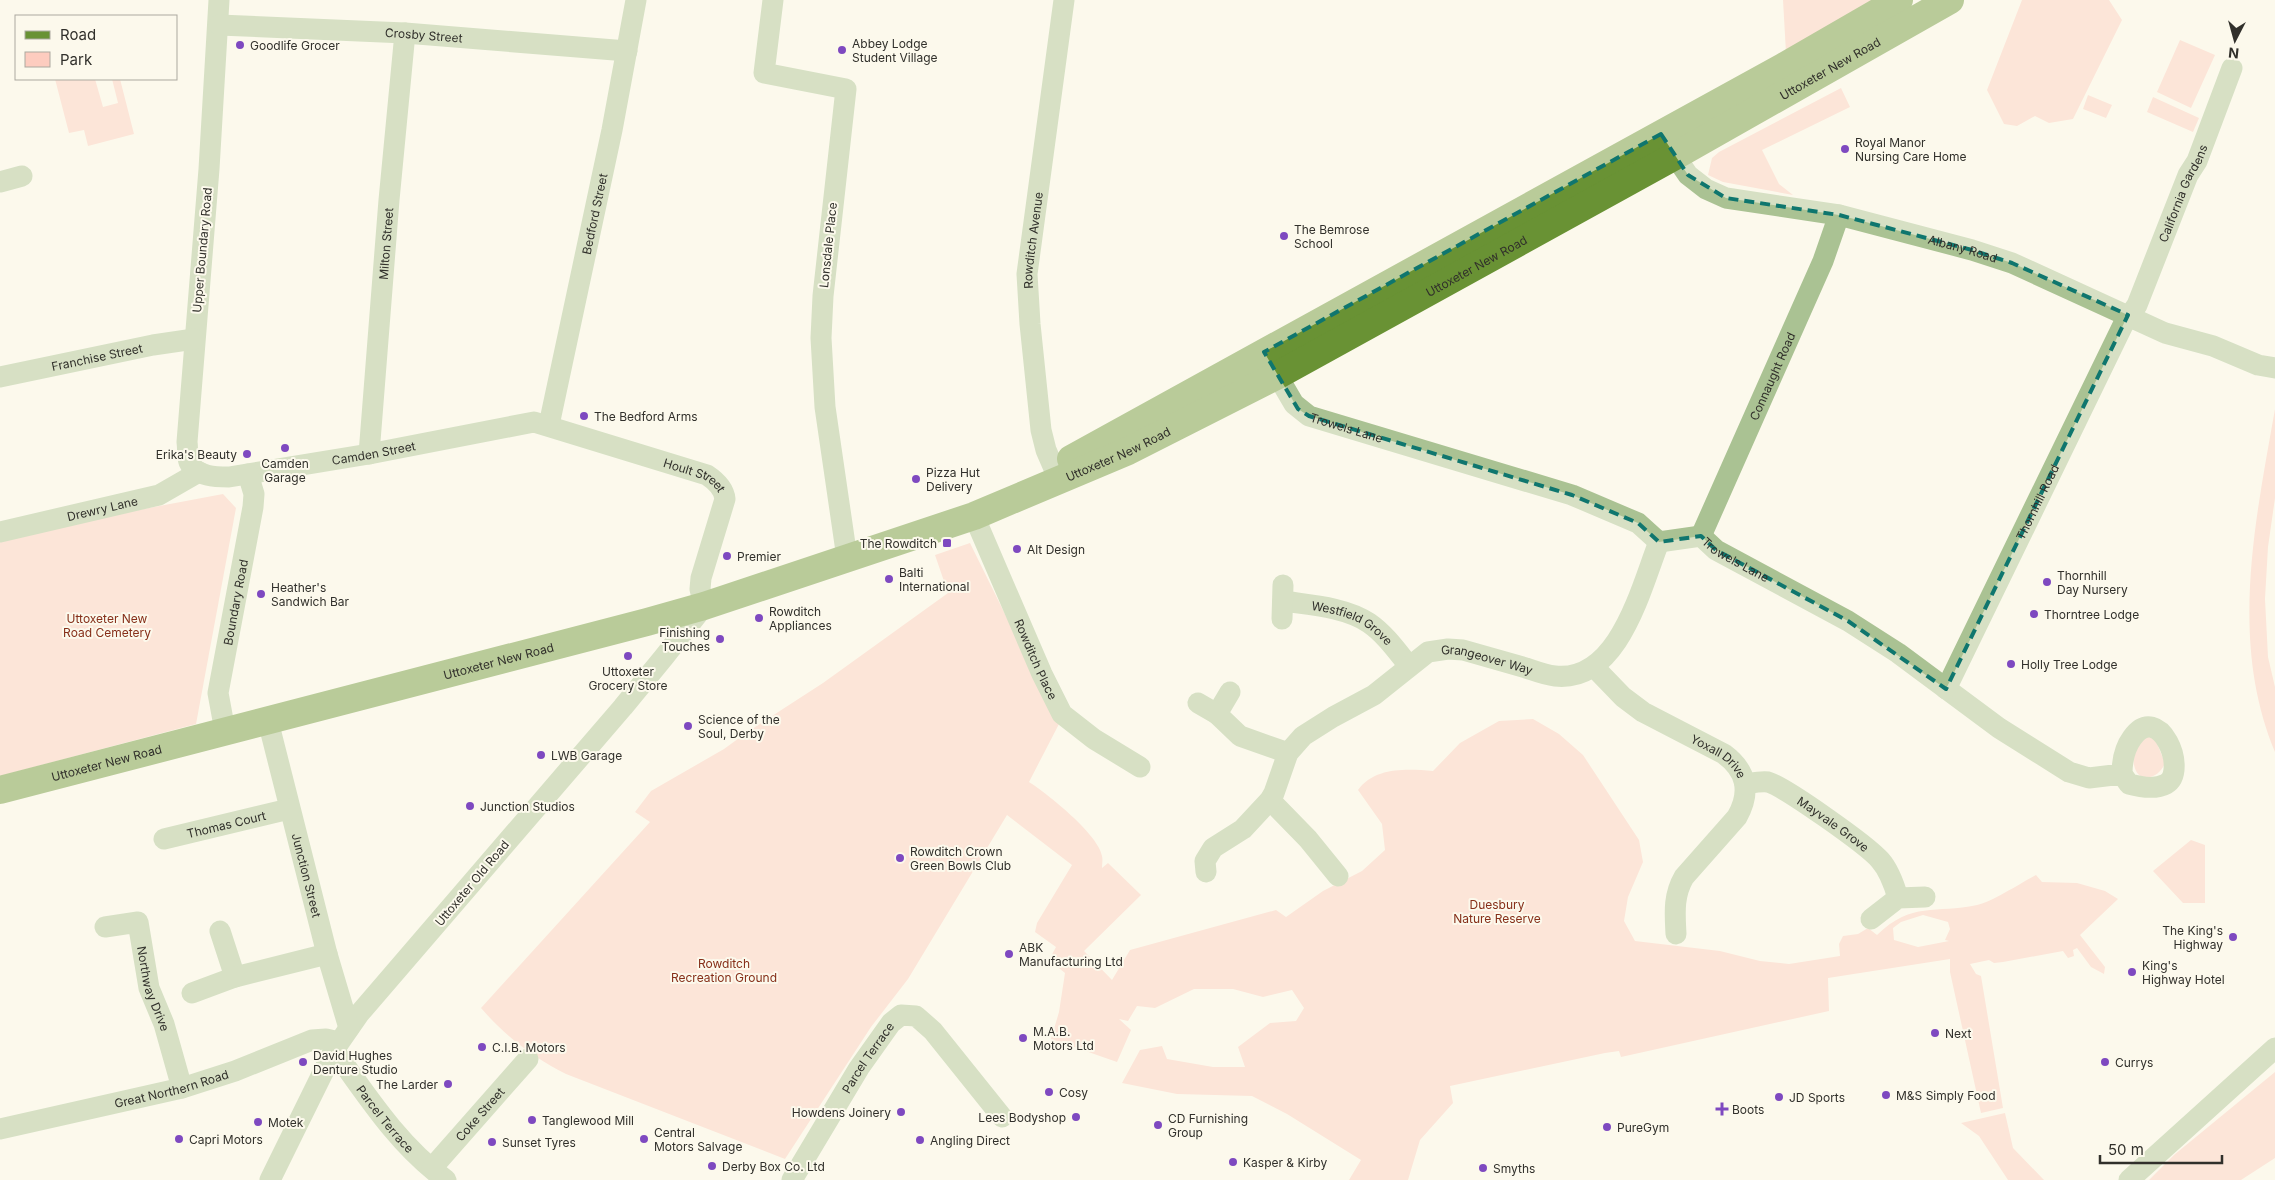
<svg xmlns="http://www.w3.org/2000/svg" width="2275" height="1180" font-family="Inter,sans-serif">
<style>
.green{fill:#fdccbf;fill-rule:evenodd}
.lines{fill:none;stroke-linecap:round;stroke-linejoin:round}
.minor{stroke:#aac293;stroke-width:21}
.major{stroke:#699234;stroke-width:28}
.marked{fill:none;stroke:#0f766e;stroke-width:4;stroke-dasharray:10 6;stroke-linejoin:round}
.poi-dot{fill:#7e49c0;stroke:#fcf9ec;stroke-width:2}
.labels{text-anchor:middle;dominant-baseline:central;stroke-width:4;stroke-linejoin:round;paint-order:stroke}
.street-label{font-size:12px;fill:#31302b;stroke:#fcf9ec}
.poi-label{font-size:12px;fill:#31302b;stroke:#fcf9ec;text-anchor:start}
.park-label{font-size:12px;fill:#862f19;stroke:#fcf9ec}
</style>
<rect width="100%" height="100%" fill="#fcf9ec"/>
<!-- green -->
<g class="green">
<path d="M1783,0H1880L1786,53Z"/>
<path d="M2022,0H2109L2122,20L2073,119L2049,123L2035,116L2017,126L2004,124L1987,90Z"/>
<path d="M2180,40L2215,55L2191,108L2157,92Z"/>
<path d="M55,79H95L103,107L118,103L112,79H120L134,134L88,146L84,130L69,133Z"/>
<path d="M1841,88L1850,107L1762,150L1779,184L1793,195L1723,182L1708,175L1712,158L1719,152Z"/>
<path d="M2088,95L2112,105L2106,118L2083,109Z"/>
<path d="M2153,97L2199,118L2193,132L2147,112Z"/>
<path d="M2275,409V498L2268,547L2265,599L2268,657L2275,687V752C2229,641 2255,523 2275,409Z"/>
<path d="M223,494L236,508L196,724L0,776V536Z"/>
<path d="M970,543L1059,724L1029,782C1048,794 1099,835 1102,856C1103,860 1102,864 1102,868L1108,863L1141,895L1084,951L1112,980L1130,950L1276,910L1286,917L1323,891L1362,871L1385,850L1382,824L1358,790C1375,767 1406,769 1433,771L1460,743L1499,721L1533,719L1559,734L1583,755L1639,840L1643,862L1628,897L1624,921L1635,941L1720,951L1760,961L1789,964L1840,956L1839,944L1843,936L1858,934L1868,928L1877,935C1912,901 1935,914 1977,905C1992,902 2021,883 2036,875L2042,882L2077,883L2105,891L2118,899L2080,935L2105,967L2104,974L2091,967L2077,948L2073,950L2074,956L2068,958L2063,951L2003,962L1994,963L1989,960L1970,964L1976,974L1981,976L2003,1108L1981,1113L1950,972V959L1828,978L1829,1011L1621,1057L1619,1051L1605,1053L1450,1086L1453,1103L1420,1140L1408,1180H1349L1361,1160L1287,1114L1252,1096L1177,1094L1122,1083L1140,1050L1162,1046L1167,1059L1213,1067H1245L1238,1047L1270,1023L1296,1021L1304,1008L1292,990L1263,997L1233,989H1194L1155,1008L1137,1006L1128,1021L1119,1019L1131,1030L1117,1062L1051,1039L1059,1012L1065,973L1049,960L1056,947L1035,932L1037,923L1072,865L1007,815L908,979L871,1027L785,1159L566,1074C534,1058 505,1036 481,1008L650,822L635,812L651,791L724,749L746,733L823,683L948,593L935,555ZM1923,915L1948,922L1950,929L1945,940L1949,941L1918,947L1894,940L1893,928L1901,922Z"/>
<path d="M2151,736L2156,741L2165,763C2159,779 2138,785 2134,765C2132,756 2138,746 2141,738Z"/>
<path d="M2191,840L2205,845V903H2183L2153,871Z"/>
<path d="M2275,1072V1158L2241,1180H2149L2174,1155Z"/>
<path d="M2005,1113L2013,1148L2044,1180H2008L1979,1136L1961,1123Z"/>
</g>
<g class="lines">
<!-- minor -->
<g class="minor">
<path id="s1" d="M219,0L209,169L187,442C188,448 187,457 189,462C196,477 217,477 229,477L369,454L534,422L707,475C716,481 724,488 725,499L701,578L700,589L704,606L664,657L623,707L359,1014L334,1050L270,1180"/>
<path d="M773,0L764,73L846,89L823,296L821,338L825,407L847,558"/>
<path id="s2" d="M219,25L405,33L627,51"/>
<path id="s3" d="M1666,143L1688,175L1706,189L1726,198L1839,215L1972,250L2012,263L2165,333L2213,346L2258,365L2275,368"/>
<path d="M0,182L22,176"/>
<path id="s4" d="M1270,363L1294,404L1309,416L1572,495L1638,523L1659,542L1701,536L1716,550L1848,621L1898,653L1999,728L2069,772L2089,778L2122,774C2122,761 2124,749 2132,738C2159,700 2189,771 2166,784C2155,790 2140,787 2129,784L2122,774"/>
<path id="s5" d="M0,377L153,345L194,339"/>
<path id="s6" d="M549,425L612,130L636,0"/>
<path id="s7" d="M369,454L389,200L405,33"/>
<path id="s8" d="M1059,480L1046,450L1041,430L1030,324L1027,274L1064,0"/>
<path id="s9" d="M974,516L1042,674L1062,714L1094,739L1140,767"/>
<path id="s10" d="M0,532L159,495L199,472"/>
<path id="s11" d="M1701,536L1823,261L1839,215"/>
<path id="s12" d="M1283,601C1310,605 1345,607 1369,623C1385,634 1397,651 1409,666"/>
<path d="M1282,619L1283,585"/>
<path id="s13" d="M1594,667L1623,697L1643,712L1724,754C1747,771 1751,792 1737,817L1684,877C1673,896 1675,914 1676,934"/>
<path id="s14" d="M1946,689L2123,325L2137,305L2188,175L2197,161L2232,68"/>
<path d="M1230,692L1217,714L1240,736L1288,753"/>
<path d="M1198,703L1217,714"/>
<path id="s15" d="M268,721L327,954L349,1028"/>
<path id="s16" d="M225,731L218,693L253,507L254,494L248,474"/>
<path id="s17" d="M1745,784C1752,783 1761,781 1768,782C1785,787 1867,845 1880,860C1889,870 1894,884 1898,898"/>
<path d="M1270,800L1308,839L1338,876"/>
<path id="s18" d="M164,839L289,809"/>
<path id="s19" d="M1206,872L1205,861L1213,848L1243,829L1270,800L1274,793L1288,753L1303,736L1333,717L1374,695L1428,652L1448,649L1463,650C1484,656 1505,662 1526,668C1535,671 1545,675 1555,676C1619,683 1641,587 1659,542"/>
<path d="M1871,919L1898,898L1925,897"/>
<path id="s20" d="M105,927L138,922L149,988L164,1024L182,1088"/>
<path d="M220,931L235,977L327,954"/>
<path d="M192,993L235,977"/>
<path id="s21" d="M334,1050C367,1096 399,1146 446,1180"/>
<path id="s22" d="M0,1129L182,1088L235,1071L312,1040L326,1039L339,1042"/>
<path id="s23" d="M432,1168L528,1059"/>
<path id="s24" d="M792,1180L859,1068L891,1023L901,1015L916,1016L933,1031L1002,1117"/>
<path d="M2129,1180L2275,1048"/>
</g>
<!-- major -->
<g class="major">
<path d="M1071,459L1783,67L1899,0"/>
<path id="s25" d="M0,790L647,622L704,606L974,516L1128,451L1278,375L1675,156L1950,0"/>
</g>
</g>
<!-- marked area -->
<path d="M0 0H2275V1180H0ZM1661,134L1688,175L1726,198L1839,215L1972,250L2012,263L2128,315L1946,689L1848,621L1716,550L1701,536L1659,542L1638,523L1572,495L1309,416L1298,409L1264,352Z" fill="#fcf9ec" fill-opacity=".55" fill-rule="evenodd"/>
<path class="marked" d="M1661,134L1688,175L1726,198L1839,215L1972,250L2012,263L2128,315L1946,689L1848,621L1716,550L1701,536L1659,542L1638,523L1572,495L1309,416L1298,409L1264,352Z"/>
<!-- markers -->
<g class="poi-dot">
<circle cx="240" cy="45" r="5"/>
<circle cx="842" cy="50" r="5"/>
<circle cx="1845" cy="149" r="5"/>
<circle cx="1284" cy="236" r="5"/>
<circle cx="584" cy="416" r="5"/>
<circle cx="285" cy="448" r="5"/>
<circle cx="247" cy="454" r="5"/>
<circle cx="916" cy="479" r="5"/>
<rect x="942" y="538" width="10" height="10" rx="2.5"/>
<circle cx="1017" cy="549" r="5"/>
<circle cx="727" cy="556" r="5"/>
<circle cx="889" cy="579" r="5"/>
<circle cx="2047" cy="582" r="5"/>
<circle cx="261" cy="594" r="5"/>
<circle cx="2034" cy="614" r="5"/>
<circle cx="759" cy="618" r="5"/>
<circle cx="720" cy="639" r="5"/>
<circle cx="628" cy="656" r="5"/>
<circle cx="2011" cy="664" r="5"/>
<circle cx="688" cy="726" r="5"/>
<circle cx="541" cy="755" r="5"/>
<circle cx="470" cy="806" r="5"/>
<circle cx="900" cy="858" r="5"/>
<circle cx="2233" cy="937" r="5"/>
<circle cx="1009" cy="954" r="5"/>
<circle cx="2132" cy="972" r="5"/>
<circle cx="1935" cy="1033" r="5"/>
<circle cx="1023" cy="1038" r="5"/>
<circle cx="482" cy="1047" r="5"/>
<circle cx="303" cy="1062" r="5"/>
<circle cx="2105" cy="1062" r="5"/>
<circle cx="448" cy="1084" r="5"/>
<circle cx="1049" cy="1092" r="5"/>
<circle cx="1886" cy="1095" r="5"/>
<circle cx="1779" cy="1097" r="5"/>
<path d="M1719.5 1101.5h5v5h5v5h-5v5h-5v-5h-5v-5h5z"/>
<circle cx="901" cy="1112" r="5"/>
<circle cx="1076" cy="1117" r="5"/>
<circle cx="532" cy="1120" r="5"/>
<circle cx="258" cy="1122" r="5"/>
<circle cx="1158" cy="1125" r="5"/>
<circle cx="1607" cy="1127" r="5"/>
<circle cx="179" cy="1139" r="5"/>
<circle cx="644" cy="1139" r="5"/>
<circle cx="920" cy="1140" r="5"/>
<circle cx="492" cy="1142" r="5"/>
<circle cx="1233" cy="1162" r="5"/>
<circle cx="712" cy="1166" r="5"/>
<circle cx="1483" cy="1168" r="5"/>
</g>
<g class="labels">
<!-- street labels -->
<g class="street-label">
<text stroke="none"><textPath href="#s2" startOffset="205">Crosby Street</textPath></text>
<text stroke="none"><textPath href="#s25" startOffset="1979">Uttoxeter New Road</textPath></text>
<text stroke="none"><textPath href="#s14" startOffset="550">California Gardens</textPath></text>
<text stroke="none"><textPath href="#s6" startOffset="216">Bedford Street</textPath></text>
<text stroke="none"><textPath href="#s8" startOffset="244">Rowditch Avenue</textPath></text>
<text stroke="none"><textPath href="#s7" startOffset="211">Milton Street</textPath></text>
<text transform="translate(828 245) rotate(-84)">Lonsdale Place</text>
<text stroke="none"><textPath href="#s3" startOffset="326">Albany Road</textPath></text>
<text transform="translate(202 250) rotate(-85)">Upper Boundary Road</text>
<text stroke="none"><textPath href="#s25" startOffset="1574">Uttoxeter New Road</textPath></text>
<text stroke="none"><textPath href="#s5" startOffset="99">Franchise Street</textPath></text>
<text stroke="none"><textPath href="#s11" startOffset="175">Connaught Road</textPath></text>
<text stroke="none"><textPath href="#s4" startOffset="106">Trowels Lane</textPath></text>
<text stroke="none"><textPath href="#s1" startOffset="655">Camden Street</textPath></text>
<text stroke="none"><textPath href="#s25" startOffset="1169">Uttoxeter New Road</textPath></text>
<text stroke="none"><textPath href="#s1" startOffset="988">Hoult Street</textPath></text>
<text stroke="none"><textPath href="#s14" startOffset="208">Thornhill Road</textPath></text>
<text stroke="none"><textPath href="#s10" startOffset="105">Drewry Lane</textPath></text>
<text stroke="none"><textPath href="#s4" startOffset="526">Trowels Lane</textPath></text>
<text stroke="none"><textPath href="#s16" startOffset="131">Boundary Road</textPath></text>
<text stroke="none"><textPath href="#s12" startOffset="74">Westfield Grove</textPath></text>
<text stroke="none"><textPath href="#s9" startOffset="156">Rowditch Place</textPath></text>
<text stroke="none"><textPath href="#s25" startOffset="515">Uttoxeter New Road</textPath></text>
<text stroke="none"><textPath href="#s19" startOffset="386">Grangeover Way</textPath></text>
<text stroke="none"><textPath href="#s13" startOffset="155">Yoxall Drive</textPath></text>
<text stroke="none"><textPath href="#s25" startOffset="110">Uttoxeter New Road</textPath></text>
<text stroke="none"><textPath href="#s18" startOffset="64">Thomas Court</textPath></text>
<text stroke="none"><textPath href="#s17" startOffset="101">Mayvale Grove</textPath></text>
<text stroke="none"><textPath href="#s15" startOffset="159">Junction Street</textPath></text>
<text transform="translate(472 883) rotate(-50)">Uttoxeter Old Road</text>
<text stroke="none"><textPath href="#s20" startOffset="102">Northway Drive</textPath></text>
<text stroke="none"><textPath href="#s24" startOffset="144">Parcel Terrace</textPath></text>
<text stroke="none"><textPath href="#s22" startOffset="176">Great Northern Road</textPath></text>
<text stroke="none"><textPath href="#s23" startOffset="72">Coke Street</textPath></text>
<text stroke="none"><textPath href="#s21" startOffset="86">Parcel Terrace</textPath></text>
</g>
<!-- poi labels -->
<g class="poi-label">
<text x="852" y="43">Abbey Lodge<tspan x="852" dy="14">Student Village</tspan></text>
<text x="250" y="45">Goodlife Grocer</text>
<text x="1855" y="142">Royal Manor<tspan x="1855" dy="14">Nursing Care Home</tspan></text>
<text x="1294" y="229">The Bemrose<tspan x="1294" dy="14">School</tspan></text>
<text x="594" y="416">The Bedford Arms</text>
<text x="237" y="454" text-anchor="end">Erika's Beauty</text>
<text x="285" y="463" text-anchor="middle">Camden<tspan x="285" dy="14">Garage</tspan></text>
<text x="926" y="472">Pizza Hut<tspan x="926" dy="14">Delivery</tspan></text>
<text x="937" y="543" text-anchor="end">The Rowditch</text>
<text x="1027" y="549">Alt Design</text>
<text x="737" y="556">Premier</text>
<text x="899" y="572">Balti<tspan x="899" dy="14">International</tspan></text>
<text x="2057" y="575">Thornhill<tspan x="2057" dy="14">Day Nursery</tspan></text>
<text x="271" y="587">Heather's<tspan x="271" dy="14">Sandwich Bar</tspan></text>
<text x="769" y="611">Rowditch<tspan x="769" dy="14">Appliances</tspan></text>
<text x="2044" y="614">Thorntree Lodge</text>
<text x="710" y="632" text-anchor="end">Finishing<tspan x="710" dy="14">Touches</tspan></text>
<text x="2021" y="664">Holly Tree Lodge</text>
<text x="628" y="671" text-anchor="middle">Uttoxeter<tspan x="628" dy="14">Grocery Store</tspan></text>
<text x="698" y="719">Science of the<tspan x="698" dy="14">Soul, Derby</tspan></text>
<text x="551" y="755">LWB Garage</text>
<text x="480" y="806">Junction Studios</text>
<text x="910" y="851">Rowditch Crown<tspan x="910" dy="14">Green Bowls Club</tspan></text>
<text x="2223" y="930" text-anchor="end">The King's<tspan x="2223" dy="14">Highway</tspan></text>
<text x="1019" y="947">ABK<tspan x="1019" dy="14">Manufacturing Ltd</tspan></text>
<text x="2142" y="965">King's<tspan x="2142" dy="14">Highway Hotel</tspan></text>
<text x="1033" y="1031">M.A.B.<tspan x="1033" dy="14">Motors Ltd</tspan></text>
<text x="1945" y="1033">Next</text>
<text x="492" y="1047">C.I.B. Motors</text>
<text x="313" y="1055">David Hughes<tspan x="313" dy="14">Denture Studio</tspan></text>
<text x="2115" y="1062">Currys</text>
<text x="438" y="1084" text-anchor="end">The Larder</text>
<text x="1059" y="1092">Cosy</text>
<text x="1896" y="1095">M&amp;S Simply Food</text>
<text x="1789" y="1097">JD Sports</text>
<text x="1732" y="1109">Boots</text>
<text x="891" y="1112" text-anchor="end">Howdens Joinery</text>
<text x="1066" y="1117" text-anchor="end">Lees Bodyshop</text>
<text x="1168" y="1118">CD Furnishing<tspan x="1168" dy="14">Group</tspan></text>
<text x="542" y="1120">Tanglewood Mill</text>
<text x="268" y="1122">Motek</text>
<text x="1617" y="1127">PureGym</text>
<text x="654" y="1132">Central<tspan x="654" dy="14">Motors Salvage</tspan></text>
<text x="189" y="1139">Capri Motors</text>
<text x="930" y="1140">Angling Direct</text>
<text x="502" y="1142">Sunset Tyres</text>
<text x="1243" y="1162">Kasper &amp; Kirby</text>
<text x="722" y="1166">Derby Box Co. Ltd</text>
<text x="1493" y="1168">Smyths</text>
</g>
<!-- park labels -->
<g class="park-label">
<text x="107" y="618">Uttoxeter New<tspan x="107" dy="14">Road Cemetery</tspan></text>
<text x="1497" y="904">Duesbury<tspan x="1497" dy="14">Nature Reserve</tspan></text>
<text x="724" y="963">Rowditch<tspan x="724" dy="14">Recreation Ground</tspan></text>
</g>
</g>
<!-- legend -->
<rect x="15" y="15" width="162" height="65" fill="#fcf9ec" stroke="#aba99f"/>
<rect x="25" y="31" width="25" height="8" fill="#699234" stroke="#aba99f"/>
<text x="60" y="40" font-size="15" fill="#31302b">Road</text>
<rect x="25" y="52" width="25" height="15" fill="#fdccbf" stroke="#aba99f"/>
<text x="60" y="65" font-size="15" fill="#31302b">Park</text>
<!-- north arrow -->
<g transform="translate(2235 40) rotate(186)" stroke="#fcf9ec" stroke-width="4" paint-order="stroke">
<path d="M0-4L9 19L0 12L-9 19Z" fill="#31302b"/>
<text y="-8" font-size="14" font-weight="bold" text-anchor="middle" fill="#31302b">N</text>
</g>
<!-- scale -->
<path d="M2100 1155v8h122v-8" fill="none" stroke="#31302b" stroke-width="2.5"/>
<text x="2108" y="1155" font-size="15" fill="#31302b" stroke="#fcf9ec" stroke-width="4" paint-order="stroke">50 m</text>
</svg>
